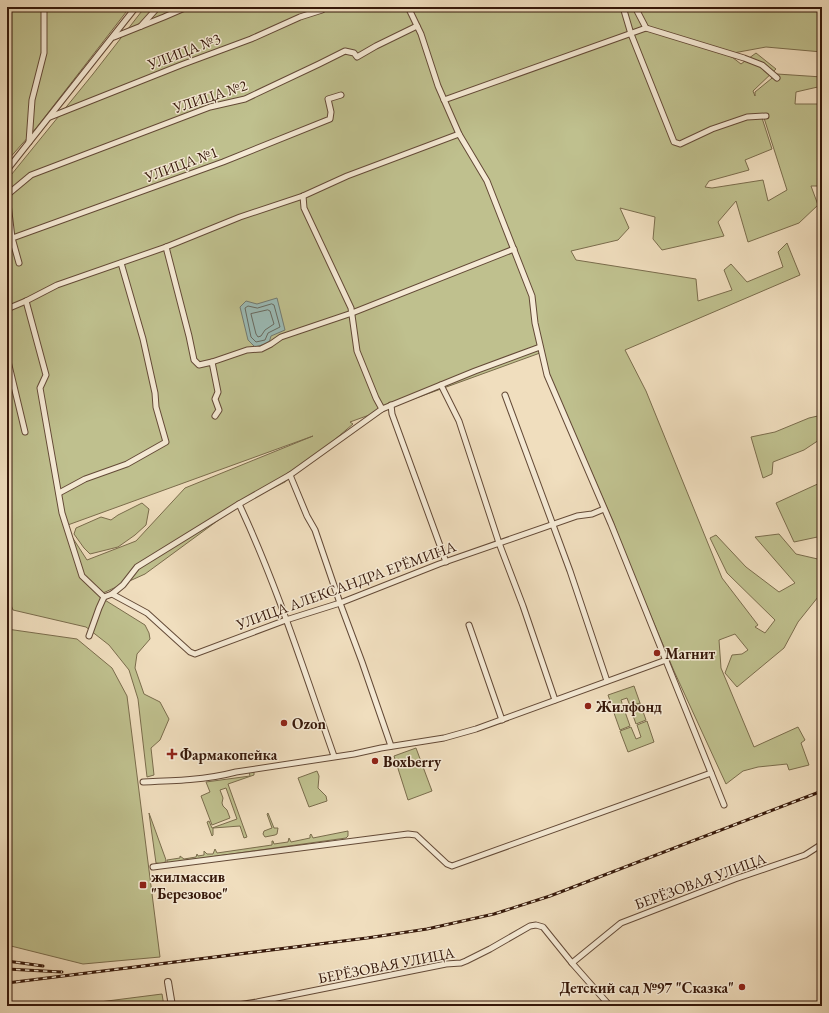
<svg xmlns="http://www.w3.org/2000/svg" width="829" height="1013" font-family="'EB Garamond',serif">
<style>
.green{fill:#bfc08e;stroke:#7a6c4c;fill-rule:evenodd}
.water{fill:#9bbbb6;stroke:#737a71}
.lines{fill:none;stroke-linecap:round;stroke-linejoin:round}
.shore{stroke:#686a60;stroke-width:1}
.minor-casing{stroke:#644a37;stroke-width:7}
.tertiary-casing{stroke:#644a37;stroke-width:8}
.minor{stroke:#f5ead5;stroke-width:5}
.tertiary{stroke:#f5ead5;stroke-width:6}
.rail-casing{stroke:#36180a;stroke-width:3}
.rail{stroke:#f5ead5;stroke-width:1.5;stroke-dasharray:4.5;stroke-linecap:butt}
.poi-dot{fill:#8f2418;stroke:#f5ead5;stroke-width:1.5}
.labels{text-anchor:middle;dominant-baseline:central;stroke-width:3;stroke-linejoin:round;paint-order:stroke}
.street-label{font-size:15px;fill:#36180a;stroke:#f5ead5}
.poi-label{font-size:15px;font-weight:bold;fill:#36180a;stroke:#f5ead5;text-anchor:start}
</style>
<rect width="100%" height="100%" fill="#f0debe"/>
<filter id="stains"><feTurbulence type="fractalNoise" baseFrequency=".005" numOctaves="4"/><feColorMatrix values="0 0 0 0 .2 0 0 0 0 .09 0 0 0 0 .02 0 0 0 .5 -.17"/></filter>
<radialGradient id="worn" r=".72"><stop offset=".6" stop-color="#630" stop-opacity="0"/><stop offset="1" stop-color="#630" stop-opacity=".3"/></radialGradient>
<!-- green -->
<g class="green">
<path d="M7,7H130L37,127L7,161Z"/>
<path d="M145,7H822V52L766,47L728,54L741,64L756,53L776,69L753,91L755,96V92L777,74L822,77V86L796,92L795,104H822V186H811L818,205L799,223L748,242L736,201L718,222L724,236L662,250L653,239L655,217L620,208L629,228L618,240L571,251L576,260L696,279L698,301L732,290L724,270L731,264L747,282L783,267L778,252L787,243L800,275L625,350L646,391L722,578L758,625L755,627L765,633L775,620L727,573L710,538L716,535L746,567L779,592L795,583L755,537L779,534L796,554L822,560V592L798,622L784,648L737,687L725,673L732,655L742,654L748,650L735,634L719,640L721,668L754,747L798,727L805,740L801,743L809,765L789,770L787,764L758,767L743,771L726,784L674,671L629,564L614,524L540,353L350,422L353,424L285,482L239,505L145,574L103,593L100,597L145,625L149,633L150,639L137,654L135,668L144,694L160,702L169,719L160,740L151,748L154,775L147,777L138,699L129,670L109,645L86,627L13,610L9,600H7V548L9,547L7,540V180L93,74ZM762,118H764L787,190L768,201L763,180L712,188L705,187L709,181L749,170L745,160L772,149ZM313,436L185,488L136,541L87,560L65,526Z"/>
<path d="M822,415V438L804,450L773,462L772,474L763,478L751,437L775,432L809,418Z"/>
<path d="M822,482V536L794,542L776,503Z"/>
<path d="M142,503L149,509L146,525L135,535L118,547L90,554L84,548L74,534L76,528L101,517L111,520L118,515Z"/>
<path d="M7,629L77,639L112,668L127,696L160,957L83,964L7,945Z"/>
<path d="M634,686L640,703L630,706L627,698L621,700L624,709L614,712L608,695Z"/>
<path d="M640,703L646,720L636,724L630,707Z"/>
<path d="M624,709L630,726L620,730L614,713Z"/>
<path d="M647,721L654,742L628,752L620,731L631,727L636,739L641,737L637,725Z"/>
<path d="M416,748L432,791L408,800L394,756Z"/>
<path d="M317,771L319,776L318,788L326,796L327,801L309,807L298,778Z"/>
<path d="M249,772H254V775L228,784L247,837L244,838L240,826L213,828V835L212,836L207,822L209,821L212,828L237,819L226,788L220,790L223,798L222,803L223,806L227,810L230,818L212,825L201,796L210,792L206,782L250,776Z"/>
<path d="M149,813L166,860L164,864L156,863Z"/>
<path d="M268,813L274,828H278L277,834L275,835L265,837L263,834L264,831L272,828L267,814Z"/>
<path d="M348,831V836L346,838L167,863V860L180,858V856L184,859L196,857L197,854L198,856L204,855V851L207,854H213L215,849L217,853L272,845V841H273L274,844L288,842L289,838L291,842L310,838V835L311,834L313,838Z"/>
<path d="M162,994L164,1006H68Z"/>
</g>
<!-- water -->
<path class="water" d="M277,298L285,330L271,336L269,343L255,347L248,340L240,307L246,301L257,304Z"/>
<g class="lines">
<!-- shore -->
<g class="shore">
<path d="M272,304L274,305L280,327L268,333L265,340L256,342L251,337L245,308L248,306L257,308Z"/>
<path d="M268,310L270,311L274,324L265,330L261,336L258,337L256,334L251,314Z"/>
</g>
<defs>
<g id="minor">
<path d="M408,7L421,34L438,86L459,134L487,181L532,296L535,323L547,375L611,524L724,805"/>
<path d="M623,7L631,34L674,142L680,144L712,129L747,117L766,116"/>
<path d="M635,7L646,28L744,58L762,65L777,78"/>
<path d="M141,26L158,7"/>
<path d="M114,37L164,17L187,7"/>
<path d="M444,100L646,28"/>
<path d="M50,117L181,65L251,39L300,17L322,10L326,7"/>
<path d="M29,142L32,100L44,53V7"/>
<path d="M7,170L136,7"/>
<path d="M7,195L31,175L210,107L245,99L319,64L345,51L354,53L357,57L376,46L417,26"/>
<path d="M7,195L12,238L19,263"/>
<path d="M303,196L304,208L351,308L357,351L376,398L382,409"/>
<path d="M7,240L223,162L330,119L331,112L328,99L341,95"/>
<path d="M166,247L189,336L194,360L199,365L212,362L218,392L215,399L219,410L215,416"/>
<path d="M26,301L46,375L40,388L62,513L82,576L104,597"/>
<path d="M7,309L26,301L57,285L166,247L240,217L303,196L347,176L459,134"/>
<path d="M7,357L25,432"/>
<path d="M212,362L247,350L261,349L271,344L281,337L352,313L514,249"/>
<path d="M441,385L459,421L499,543L523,606L555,700"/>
<path d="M505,395L570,571L607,681"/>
<path d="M391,405L392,414L446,562"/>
<path d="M290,475L307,516L315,530L340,603L362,662L391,746"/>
<path d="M59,493L85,479L127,464L166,442L156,407L155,393L143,339L121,263"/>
<path d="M239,504C277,585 304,671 334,756"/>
<path d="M112,594L147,613L190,652L195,654L286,620L340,603L439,564L577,516L592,514L604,509"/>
<path d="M7,618V621"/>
<path d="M469,625L502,720"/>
<path d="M89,636L99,608L104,597L112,594L123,585L137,567L239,504L290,475L382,409L475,371L540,347"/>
<path d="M143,782C174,781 206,780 236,772L354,754L381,748L444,738L476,729L666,660"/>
<path d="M153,867L408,834L416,835L447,864L452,866L711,773"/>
<path d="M572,963L621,923L735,879L805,855L822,844"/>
<path d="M232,1006L257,1002L446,964L461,963L466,961L490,949L530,926L536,925L543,927L572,963L610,1006"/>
</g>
<path id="tertiary" d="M168,982L172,1006"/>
</defs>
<!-- minor casing -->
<use href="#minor" class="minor-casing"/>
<!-- tertiary casing -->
<use href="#tertiary" class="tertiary-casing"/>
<!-- minor -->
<use href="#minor" class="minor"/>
<!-- tertiary -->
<use href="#tertiary" class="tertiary"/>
<defs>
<g id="rail">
<path d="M7,961L43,966"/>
<path d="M7,969L62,972"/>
<path d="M7,983L367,938L427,929L494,914L550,896L822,791"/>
</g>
</defs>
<!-- rail casing -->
<use href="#rail" class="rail-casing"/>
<!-- rail -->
<use href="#rail" class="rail"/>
</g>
<!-- markers -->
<g class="poi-dot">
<circle cx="657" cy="653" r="4"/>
<circle cx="588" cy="706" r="4"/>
<circle cx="284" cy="723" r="4"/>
<path d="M170 748h4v4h4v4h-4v4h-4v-4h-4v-4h4z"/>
<circle cx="375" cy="761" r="4"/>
<rect x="139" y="881" width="8" height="8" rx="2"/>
<circle cx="742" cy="987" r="4"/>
</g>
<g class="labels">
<!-- street labels -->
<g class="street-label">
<text transform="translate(184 51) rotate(-21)">УЛИЦА №3</text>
<text transform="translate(210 96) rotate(-18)">УЛИЦА №2</text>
<text transform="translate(181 164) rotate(-20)">УЛИЦА №1</text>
<text transform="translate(346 585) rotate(-20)">УЛИЦА АЛЕКСАНДРА ЕРЁМИНА</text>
<text transform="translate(700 881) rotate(-20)">БЕРЁЗОВАЯ УЛИЦА</text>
<text transform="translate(386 965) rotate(-11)">БЕРЁЗОВАЯ УЛИЦА</text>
</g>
<!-- poi labels -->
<g class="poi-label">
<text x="665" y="653">Магнит</text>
<text x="596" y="706">Жилфонд</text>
<text x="292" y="723">Ozon</text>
<text x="180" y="754">Фармакопейка</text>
<text x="383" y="761">Boxberry</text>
<text x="151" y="876">жилмассив<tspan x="151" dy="17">"Березовое"</tspan></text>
<text x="734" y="987" text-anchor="end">Детский сад №97 "Сказка"</text>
</g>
</g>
<!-- margin -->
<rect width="829" height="1013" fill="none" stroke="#f0debe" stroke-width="24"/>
<rect x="8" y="8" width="813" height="997" fill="none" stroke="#36180a" stroke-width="2"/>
<rect x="12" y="12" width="805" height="989" fill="none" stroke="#36180a"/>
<rect width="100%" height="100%" filter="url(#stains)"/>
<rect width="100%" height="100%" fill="url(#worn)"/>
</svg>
